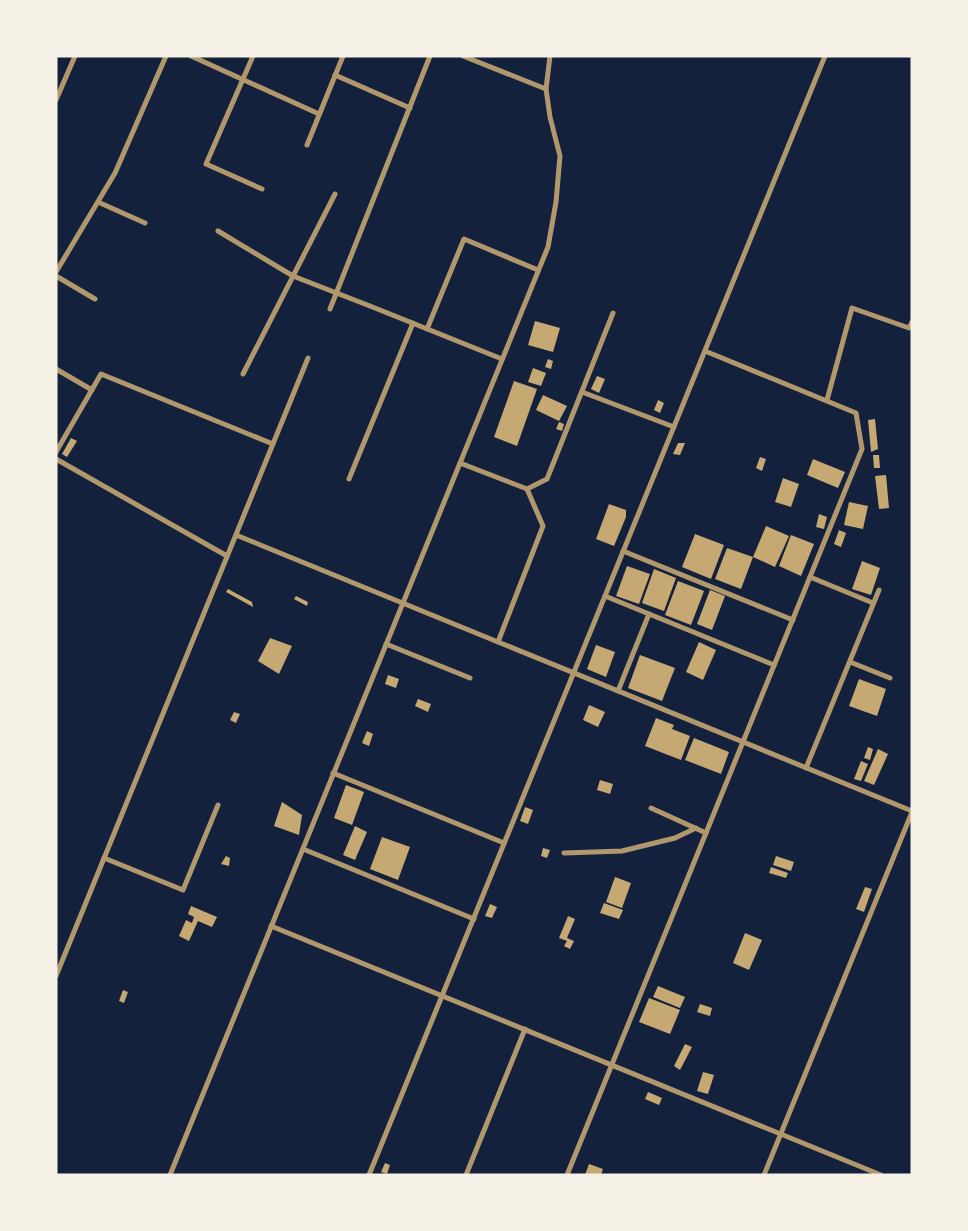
<svg xmlns="http://www.w3.org/2000/svg" width="968" height="1231" font-family="'Open Sans',sans-serif">
<style>
.building{fill:#c6a872}
.lines{fill:none;stroke-linecap:round;stroke-linejoin:round}
.minor{stroke:#b1986c;stroke-width:5}
</style>
<rect width="100%" height="100%" fill="#14213d"/>
<!-- building -->
<g class="building">
<path d="M535,321L560,328L553,352L528,345Z"/>
<path d="M548,359L553,361L551,369L545,367Z"/>
<path d="M533,368L546,373L541,386L528,382Z"/>
<path d="M597,376L605,379L599,393L591,389Z"/>
<path d="M514,381L537,389L517,446L494,437Z"/>
<path d="M543,395L567,406L559,421L536,410Z"/>
<path d="M658,400L664,403L660,413L654,410Z"/>
<path d="M875,419L878,449L871,452L868,420Z"/>
<path d="M559,422L564,424L562,431L556,429Z"/>
<path d="M71,438L77,441L67,457L62,454Z"/>
<path d="M678,443H685L680,455L673,454Z"/>
<path d="M873,455H879L880,468H874Z"/>
<path d="M760,457L766,459L762,471L756,468Z"/>
<path d="M813,459L845,472L838,488L807,475Z"/>
<path d="M886,475L889,508L879,509L875,476Z"/>
<path d="M783,478L799,484L791,507L775,502Z"/>
<path d="M849,502L868,506L863,529L844,525Z"/>
<path d="M609,504L626,510V517L614,546L596,539Z"/>
<path d="M819,514L827,517L824,529L816,527Z"/>
<path d="M766,526L789,536L775,567L753,557Z"/>
<path d="M839,530L846,533L841,547L834,544Z"/>
<path d="M695,534L724,545L711,579L682,567Z"/>
<path d="M791,535L814,544L801,576L779,566Z"/>
<path d="M727,548L753,557L741,589L715,579Z"/>
<path d="M862,561L880,568L871,595L852,589Z"/>
<path d="M627,566L650,574L639,604L616,596Z"/>
<path d="M654,569L676,578L664,611L642,603Z"/>
<path d="M678,581L704,591L691,625L665,615Z"/>
<path d="M228,589L252,602L253,607L226,592Z"/>
<path d="M710,590L725,596L712,630L697,624Z"/>
<path d="M296,596L308,602L307,606L294,599Z"/>
<path d="M270,638L292,646L279,674L258,661Z"/>
<path d="M699,642L716,650L703,680L686,672Z"/>
<path d="M596,645L615,652L606,677L587,669Z"/>
<path d="M640,655L675,668L662,701L628,688Z"/>
<path d="M388,675L399,679L396,688L385,684Z"/>
<path d="M859,679L886,689L877,716L849,706Z"/>
<path d="M418,699L431,704L428,712L415,706Z"/>
<path d="M589,705L605,712L598,727L583,720Z"/>
<path d="M234,712L240,714L236,723L230,720Z"/>
<path d="M656,718L674,725L672,729L690,736L681,760L645,746Z"/>
<path d="M367,731L373,734L369,746L362,743Z"/>
<path d="M694,738L729,752L721,774L685,760Z"/>
<path d="M868,747L873,749L870,760L864,758Z"/>
<path d="M878,749L888,754L874,785L864,781Z"/>
<path d="M861,761L868,764L861,781L854,779Z"/>
<path d="M600,780L613,784L610,794L597,790Z"/>
<path d="M346,785L364,792L352,825L334,818Z"/>
<path d="M282,802L302,815L299,835L274,826Z"/>
<path d="M525,807L533,810L528,824L520,821Z"/>
<path d="M355,826L367,832L355,860L343,855Z"/>
<path d="M382,837L410,847L398,880L370,869Z"/>
<path d="M543,848L550,850L547,858L541,856Z"/>
<path d="M226,856L230,858L229,866L221,864Z"/>
<path d="M776,856L794,862L791,871L773,865Z"/>
<path d="M771,867L788,873L786,878L769,873Z"/>
<path d="M615,877L631,883L622,908L606,902Z"/>
<path d="M865,887L872,889L864,912L856,909Z"/>
<path d="M604,903L623,910L619,919L600,913Z"/>
<path d="M490,904L497,907L492,918L485,916Z"/>
<path d="M191,906L217,917L212,927L198,921L189,941L179,936L186,920L192,923L194,917L188,914Z"/>
<path d="M568,916L575,919L567,938L574,941L570,949L564,946L567,941L559,938Z"/>
<path d="M745,933L762,940L749,970L733,963Z"/>
<path d="M658,986L685,997L680,1008L653,997Z"/>
<path d="M123,990L128,992L124,1003L119,1001Z"/>
<path d="M649,998L680,1010L670,1034L639,1022Z"/>
<path d="M700,1004L712,1008L710,1016L697,1012Z"/>
<path d="M685,1044L692,1047L680,1070L674,1066Z"/>
<path d="M703,1072L714,1075L708,1094L697,1091Z"/>
<path d="M648,1092L662,1098L659,1105L645,1099Z"/>
<path d="M385,1163L390,1165L387,1174L381,1172Z"/>
<path d="M589,1164L603,1169L601,1175H585Z"/>
</g>
<g class="lines">
<!-- minor -->
<g class="minor">
<path d="M191,56L319,114"/>
<path d="M253,56L206,164L262,189"/>
<path d="M463,56L546,89"/>
<path d="M335,75L410,108"/>
<path d="M56,100L75,56"/>
<path d="M307,145L343,56"/>
<path d="M98,202L145,223"/>
<path d="M218,231L293,276L375,308L502,359"/>
<path d="M56,272L115,173L166,56"/>
<path d="M56,276L95,299"/>
<path d="M330,309L430,56"/>
<path d="M427,329L464,239L538,270"/>
<path d="M56,369L92,390"/>
<path d="M243,374L335,194"/>
<path d="M582,392L674,427"/>
<path d="M827,400L852,308L909,328L912,322"/>
<path d="M56,452L101,374L273,444"/>
<path d="M56,459L227,556"/>
<path d="M460,463L527,489L543,526L498,642"/>
<path d="M349,479L413,323"/>
<path d="M527,489L547,479L613,313"/>
<path d="M236,535L912,811"/>
<path d="M623,551L793,620"/>
<path d="M810,577L873,603"/>
<path d="M605,596L774,665"/>
<path d="M386,644L470,678"/>
<path d="M850,662L890,678"/>
<path d="M618,691L649,614"/>
<path d="M806,768L879,590"/>
<path d="M333,773L504,843"/>
<path d="M651,808L706,833"/>
<path d="M303,849L474,919"/>
<path d="M564,853L622,851L675,838L696,828"/>
<path d="M104,858L183,890L218,805"/>
<path d="M271,926L881,1175"/>
<path d="M56,976L308,358"/>
<path d="M170,1175L548,247L556,202L560,156L550,117L546,89L550,56"/>
<path d="M369,1175L825,56"/>
<path d="M466,1175L525,1029"/>
<path d="M567,1175L862,449L856,413L705,351"/>
<path d="M764,1175L912,812"/>
</g>
</g>
<!-- border -->
<rect width="968" height="1231" fill="none" stroke="#f6f1e7" stroke-width="115"/>
</svg>
